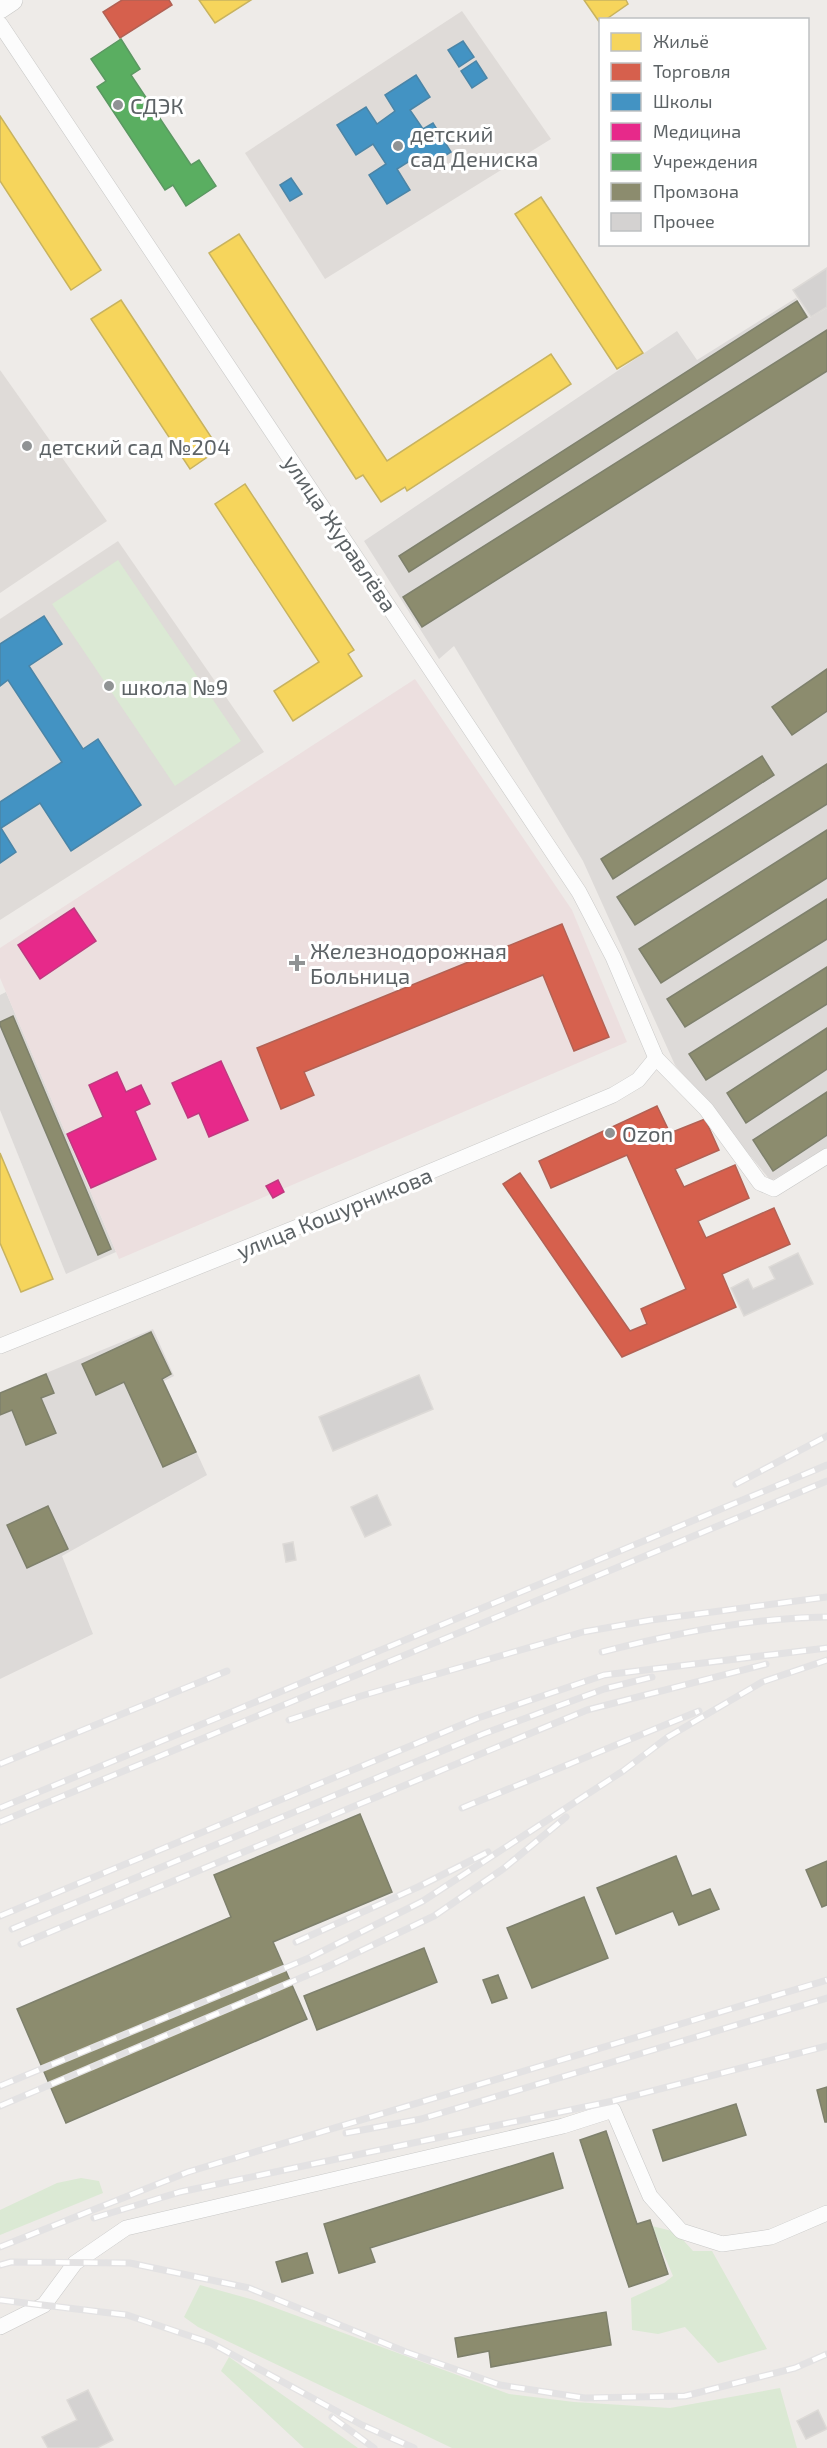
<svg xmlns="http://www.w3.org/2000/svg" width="827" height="2448" font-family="'Exo 2',sans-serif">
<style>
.industrial{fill:#dddad8}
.education{fill:#dfdbd8}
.medical{fill:#ecdfdf}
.green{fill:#dbe9d4}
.homes{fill:#f6d55c;stroke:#c8b35f;stroke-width:1.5}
.shops{fill:#d6604d;stroke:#b26154;stroke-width:1.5}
.schools{fill:#4393c3;stroke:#4b85a7;stroke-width:1.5}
.health{fill:#e7298a;stroke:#be3a7f;stroke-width:1.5}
.public{fill:#5aae61;stroke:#5b9862;stroke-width:1.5}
.industry{fill:#8c8c6e;stroke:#7e806c;stroke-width:1.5}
.building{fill:#d4d2d1;stroke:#dddad7;stroke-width:1.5}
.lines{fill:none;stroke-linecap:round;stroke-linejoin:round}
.street-casing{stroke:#c9c9c8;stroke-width:16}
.secondary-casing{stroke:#c8c8c7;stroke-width:22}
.street{stroke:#fcfcfc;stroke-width:15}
.secondary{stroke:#fcfcfc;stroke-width:21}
.rail-casing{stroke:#e3e2e3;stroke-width:7}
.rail{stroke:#fff;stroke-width:4.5;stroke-dasharray:14;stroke-linecap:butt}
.poi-dot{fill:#909394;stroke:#fff;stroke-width:2}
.labels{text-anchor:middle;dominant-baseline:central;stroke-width:6;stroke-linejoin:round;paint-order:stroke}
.poi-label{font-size:22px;fill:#5d6366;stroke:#fff;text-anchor:start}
.street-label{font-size:22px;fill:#5d6366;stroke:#fff}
</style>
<rect width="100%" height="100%" fill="#eeebe8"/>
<!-- industrial -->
<g class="industrial">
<path d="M796,298L810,318L827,308V1148L771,1181L675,1065L583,861L454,646L439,659L364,541L677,331L697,360Z"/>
<path d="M6,992L116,1252L66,1274L0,1110V995Z"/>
<path d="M153,1329L174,1376L164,1381L207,1475L62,1556L93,1634L0,1679V1392Z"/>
</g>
<!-- education -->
<g class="education">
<path d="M462,11L551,139L325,279L245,153Z"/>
<path d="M0,370L107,521L0,593Z"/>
<path d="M118,541L264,752L0,920V619Z"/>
</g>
<!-- medical -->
<path class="medical" d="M415,679L572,910L627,1042L119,1259L0,978V948Z"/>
<!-- green -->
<g class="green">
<path d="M118,560L241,741L175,786L52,604Z"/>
<path d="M81,2178L99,2181L103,2193L0,2235V2210L57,2183Z"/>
<path d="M652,2226L676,2232L693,2251H712L767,2349L718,2363L685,2327L658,2334L632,2330L631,2298L664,2283L673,2276Z"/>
<path d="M200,2285L254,2300L509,2394L574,2402L670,2408L780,2388L797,2448H452L198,2327L184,2317Z"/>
<path d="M229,2357L358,2448H304L221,2371Z"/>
</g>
<!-- homes -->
<g class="homes">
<path d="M199,0H251L215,23Z"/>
<path d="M584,0H626L628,4L605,20H600V23Z"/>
<path d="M0,116L101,270L71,290L0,181Z"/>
<path d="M541,197L643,353L617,369L515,214Z"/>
<path d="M239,234L387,461L551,354L571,384L407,491L405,487L381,502L363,475L356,479L209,253Z"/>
<path d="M121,300L219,449L190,469L91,319Z"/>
<path d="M245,484L354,650L348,654L362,676L293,721L274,691L319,662L215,504Z"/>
<path d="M0,1153L53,1279L21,1292L0,1243Z"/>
</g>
<!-- shops -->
<g class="shops">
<path d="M122,0H169L172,5L120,38L103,12Z"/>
<path d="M562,924L609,1037L574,1051L543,975L304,1072L314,1095L281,1109L257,1048Z"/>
<path d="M657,1106L670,1133L705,1119L719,1150L675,1169L684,1187L735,1165L749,1198L698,1221L706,1238L774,1208L790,1244L722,1274L736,1307L622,1357L503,1184L520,1173L630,1331L647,1324L641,1309L686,1289L627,1155L551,1188L539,1161Z"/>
</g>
<!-- schools -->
<g class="schools">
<path d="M463,41L474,57L459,67L448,50Z"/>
<path d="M476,61L487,78L472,88L461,71Z"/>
<path d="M416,75L430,97L410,110L423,129L433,123L451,152L427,167L419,155L397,169L410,190L387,204L369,175L386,164L373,144L356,155L337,125L366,107L377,124L395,111L385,95Z"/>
<path d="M291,178L302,194L290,201L280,185Z"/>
<path d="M44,616L62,644L29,666L83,749L98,739L141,805L71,851L40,803L1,828L16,852L0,863V802L62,762L8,680L0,686V644Z"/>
</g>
<!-- health -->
<g class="health">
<path d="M74,908L96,941L40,979L18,945Z"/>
<path d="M221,1061L248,1120L209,1137L199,1113L188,1118L172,1083Z"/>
<path d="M117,1072L126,1092L141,1085L150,1104L135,1111L156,1159L91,1188L67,1134L103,1117L89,1085Z"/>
<path d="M278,1180L284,1192L273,1198L266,1186Z"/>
</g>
<!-- public -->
<path class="public" d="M121,39L140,69L131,75L191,165L199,160L216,186L186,206L173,185L165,190L97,87L106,81L91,59Z"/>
<!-- industry -->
<g class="industry">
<path d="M797,301L807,317L409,572L399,556Z"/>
<path d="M827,330V371L422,627L403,597Z"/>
<path d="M827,669V711L792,735L772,707Z"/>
<path d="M762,756L774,775L613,879L601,859Z"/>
<path d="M827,764V804L635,925L617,897Z"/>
<path d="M827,830V878L661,983L639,949Z"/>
<path d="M827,899V939L685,1027L667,999Z"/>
<path d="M827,967V1004L706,1080L689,1054Z"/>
<path d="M13,1016L111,1249L98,1255L0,1025V1022Z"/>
<path d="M827,1028V1069L746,1123L727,1093Z"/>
<path d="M827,1092V1135L773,1171L753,1140Z"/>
<path d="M151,1332L171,1374L162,1379L196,1452L163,1467L124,1382L96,1395L82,1364Z"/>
<path d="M46,1374L54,1393L41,1398L56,1433L26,1445L12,1410L0,1415V1393Z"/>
<path d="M48,1506L68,1549L27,1568L7,1525Z"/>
<path d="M360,1814L392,1892L273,1942L307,2019L66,2123L17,2009L231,1917L214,1875Z"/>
<path d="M676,1856L692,1896L710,1889L719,1909L679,1925L673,1911L616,1934L597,1888Z"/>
<path d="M827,1861V1905L822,1907L806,1870Z"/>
<path d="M584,1897L608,1958L532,1988L507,1928Z"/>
<path d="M424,1948L437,1982L317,2030L304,1996Z"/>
<path d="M498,1975L507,1998L492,2003L483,1980Z"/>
<path d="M827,2087V2122H825L817,2090Z"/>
<path d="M736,2104L746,2135L663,2161L653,2130Z"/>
<path d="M606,2131L637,2224L650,2220L668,2274L629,2287L580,2140Z"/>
<path d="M553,2153L563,2188L370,2248L375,2262L339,2273L324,2224Z"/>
<path d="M307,2253L313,2273L282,2282L276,2262Z"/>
<path d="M606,2312L611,2345L491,2367L489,2351L458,2357L455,2338Z"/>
</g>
<!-- building -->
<g class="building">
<path d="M827,268V307L811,317L793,290Z"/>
<path d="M798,1253L813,1284L744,1316L731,1288L748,1279L753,1289L775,1279L769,1267Z"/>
<path d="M419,1375L433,1409L333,1451L319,1417Z"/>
<path d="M377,1495L391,1525L365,1537L351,1507Z"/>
<path d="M293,1542L296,1560L286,1562L283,1544Z"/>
<path d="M88,2390L113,2440L97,2448H48L42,2437L77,2420L67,2400Z"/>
<path d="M818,2410L827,2429L806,2439L797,2421Z"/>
</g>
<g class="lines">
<defs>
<g id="street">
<path d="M0,24L579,892L613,957L656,1058L706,1109L760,1183L774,1189L827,1156"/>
<path d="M0,1346L305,1224L613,1095L638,1080L656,1058"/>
<path d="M0,2327L44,2305L75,2263L126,2228L563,2126L613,2110L650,2196L681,2231L722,2244L771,2237L827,2213"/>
</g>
<path id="secondary" d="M0,8L12,0"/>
</defs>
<!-- street casing -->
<use href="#street" class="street-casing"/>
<!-- secondary casing -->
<use href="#secondary" class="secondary-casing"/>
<!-- street -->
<use href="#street" class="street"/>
<!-- secondary -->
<use href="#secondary" class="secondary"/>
<defs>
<g id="rail">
<path d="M736,1484L827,1436"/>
<path d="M602,1652C676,1633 750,1618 827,1617"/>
<path d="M289,1720L361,1696L583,1632L651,1620L827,1597"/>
<path d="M0,1764L227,1671"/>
<path d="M0,1808L827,1465"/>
<path d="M462,1808L699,1711"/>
<path d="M0,1822L827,1481"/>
<path d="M0,1916L478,1718L604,1675L827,1648"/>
<path d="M12,1929L483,1734L604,1689L652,1677"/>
<path d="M296,1942L418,1887L488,1852"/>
<path d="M21,1944L587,1710L766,1664"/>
<path d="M0,2086L309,1958L423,1901L623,1771L668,1737L762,1682L827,1660"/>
<path d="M0,2106L329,1966L434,1916L503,1869L566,1817"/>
<path d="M346,2133L421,2119L827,1998"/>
<path d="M94,2218L180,2192L613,2101L827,2046"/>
<path d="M0,2247L188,2172L827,1980"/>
<path d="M0,2265L11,2262L130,2263L249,2288L406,2352L500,2385L585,2398L685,2396L795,2368L827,2354"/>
<path d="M0,2300L127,2315L211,2343L362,2425L414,2448"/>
<path d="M332,2417L374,2448"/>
</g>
</defs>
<!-- rail casing -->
<use href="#rail" class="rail-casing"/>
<!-- rail -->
<use href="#rail" class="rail"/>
</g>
<!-- markers -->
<g class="poi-dot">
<circle cx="118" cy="105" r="6"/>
<circle cx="398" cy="146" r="6"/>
<circle cx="27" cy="446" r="6"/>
<circle cx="109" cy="686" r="6"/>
<path d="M294 954h6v6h6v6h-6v6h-6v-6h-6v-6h6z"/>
<circle cx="610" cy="1133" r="6"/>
</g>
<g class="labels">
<!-- poi labels -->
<g class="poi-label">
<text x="130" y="105">СДЭК</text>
<text x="410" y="133">детский<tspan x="410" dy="25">сад Дениска</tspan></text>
<text x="39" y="446">детский сад №204</text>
<text x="121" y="686">школа №9</text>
<text x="310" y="950">Железнодорожная<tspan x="310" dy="25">Больница</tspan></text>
<text x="622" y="1133">Ozon</text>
</g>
<!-- street labels -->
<g class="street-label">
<text transform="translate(341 533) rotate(56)">улица Журавлёва</text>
<text transform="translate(334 1212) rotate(-22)">улица Кошурникова</text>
</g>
</g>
<!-- legend -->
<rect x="599" y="18" width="210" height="228" fill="#ffffff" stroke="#bec1c2" stroke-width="1.5"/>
<rect x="611" y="33" width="30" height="18" fill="#f6d55c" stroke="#bec1c2" stroke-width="1.5"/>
<text x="653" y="48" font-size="18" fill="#5d6366">Жильё</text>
<rect x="611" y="63" width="30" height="18" fill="#d6604d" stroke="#bec1c2" stroke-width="1.5"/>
<text x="653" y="78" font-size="18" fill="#5d6366">Торговля</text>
<rect x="611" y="93" width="30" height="18" fill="#4393c3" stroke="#bec1c2" stroke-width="1.5"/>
<text x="653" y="108" font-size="18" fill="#5d6366">Школы</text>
<rect x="611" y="123" width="30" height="18" fill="#e7298a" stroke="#bec1c2" stroke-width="1.5"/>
<text x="653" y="138" font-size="18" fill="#5d6366">Медицина</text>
<rect x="611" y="153" width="30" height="18" fill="#5aae61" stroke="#bec1c2" stroke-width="1.5"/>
<text x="653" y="168" font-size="18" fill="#5d6366">Учреждения</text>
<rect x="611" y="183" width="30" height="18" fill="#8c8c6e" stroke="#bec1c2" stroke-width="1.5"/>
<text x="653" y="198" font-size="18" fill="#5d6366">Промзона</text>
<rect x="611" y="213" width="30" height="18" fill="#d4d2d1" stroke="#bec1c2" stroke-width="1.5"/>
<text x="653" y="228" font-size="18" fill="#5d6366">Прочее</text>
</svg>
